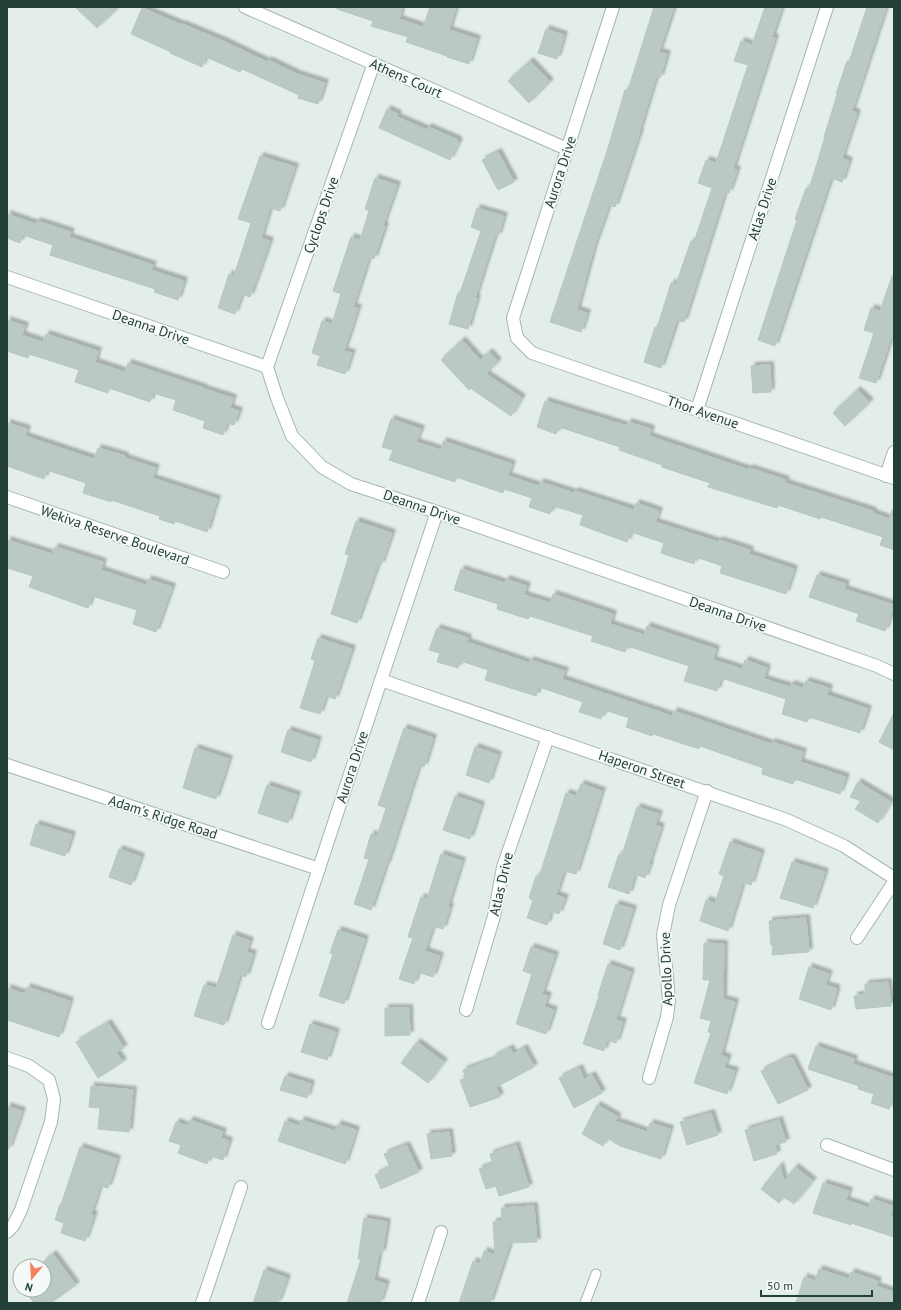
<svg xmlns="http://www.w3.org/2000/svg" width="901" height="1310" font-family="'PT Sans',sans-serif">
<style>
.building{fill:#bac9c2;stroke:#b7c8c0;filter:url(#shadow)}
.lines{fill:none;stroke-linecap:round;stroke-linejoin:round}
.lane-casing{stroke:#a6b6b0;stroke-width:11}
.street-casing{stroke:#a6b6b0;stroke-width:14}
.lane{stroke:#fff;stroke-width:9}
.street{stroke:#fff;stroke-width:12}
.labels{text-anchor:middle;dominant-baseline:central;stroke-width:3.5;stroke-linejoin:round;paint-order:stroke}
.street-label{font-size:14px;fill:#234038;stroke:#f5faf8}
</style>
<defs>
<filter id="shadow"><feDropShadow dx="3.5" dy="-3.5" stdDeviation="1" flood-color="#0004"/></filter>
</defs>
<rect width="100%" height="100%" fill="#e4eee9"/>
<!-- building -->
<g class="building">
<path d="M75,7H119L97,28Z"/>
<path d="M337,7H402L399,19L423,27L430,7H456L449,30L477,39L469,64L447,57V56L406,42L408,37L371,26L373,21L337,9Z"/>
<path d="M654,7H674L659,52L667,54L660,78L656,77L639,132H640L615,207L609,205L594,247L577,310L587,313L581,332L550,322L607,151L625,90H628Z"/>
<path d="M765,7H782L772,37L775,38L733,169L737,170L729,193L725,192L684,322L677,320L661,368L644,362L655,327L657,328L671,283L676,284L691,241L694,242L712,188L698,183L706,160L716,163L748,65L734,61L741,41L752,45Z"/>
<path d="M867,7H886L852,111L857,113L842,158L849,161L842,182L831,178L775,346L758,340L797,220L795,219L806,188L809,189L825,137H824L837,95L836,94L847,61L849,62Z"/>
<path d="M142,8L182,25V24L223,41L267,62L268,60L297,74L325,83L318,104L298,98L299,95L242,69L240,72L206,57L202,67L170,53L171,52L131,34Z"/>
<path d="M546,29L564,35L557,59L538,53Z"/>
<path d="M530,61L550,82L529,103L508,81Z"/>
<path d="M387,109L398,114L397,117L427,130L428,127L458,140L457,141L459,142L450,160L379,128Z"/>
<path d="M498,152L514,182L498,190L482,160Z"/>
<path d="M260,156L295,167L280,211L270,208L261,238L270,241L250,297L242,294L235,314L218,308L229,274L234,276L251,223L238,219Z"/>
<path d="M375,178L397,185L383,225L385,226L374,259L369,257L353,307L358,308L344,351L352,353L345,374L317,365L320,356L312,353L322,321L332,324L341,294L333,291L351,237L360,240L369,211L365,209Z"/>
<path d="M477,208L504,216L498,236L495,235L475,298H477L468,329L449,324L458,293H460L481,231L471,227Z"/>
<path d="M7,214L36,224L37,221L71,232L69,237L153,265L151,270L184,281L178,300L154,292L155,289L50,255L53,245L23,235L20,243L7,238Z"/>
<path d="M892,276H894V339L891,338L876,383L859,378L874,333L864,330L871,308L880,311Z"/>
<path d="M7,320L25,326L22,335L43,342L46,334L98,351L95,362L125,372L128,363L204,388V389L233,398L230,408L239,411L234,425L227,423L223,435L203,428L205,421L173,410L176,400L153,393L150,402L109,388L108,393L75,382L79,370L29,354L28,358L7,351Z"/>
<path d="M462,340L480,360L489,352L498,362L486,374L522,398L511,416L470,388L469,390L441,360Z"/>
<path d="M770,365L771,392L753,393L751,366Z"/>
<path d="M857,390L870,402L845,426L833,413Z"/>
<path d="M545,401L627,426L628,422L651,429L649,436L749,470V468L786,480L785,483L873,511V513L889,519L892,510H894V550L880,545L883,537L821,517L820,519L778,505L777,508L708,487L710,483L662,467V465L619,450L620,447L559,427L556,434L537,427Z"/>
<path d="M391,419L421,429L416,442L441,450L443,441L512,464L508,476L539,486L540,482L574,493L575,491L634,510L636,503L659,511L655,522L718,542L719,540L750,550L749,554L794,569L786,594L720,573L722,566L696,557L694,564L661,553L664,543L631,532L627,542L580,525L583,515L553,506L550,514L529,507L532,498L504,489L503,493L456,477L455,482L389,460L393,450L382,447Z"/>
<path d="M7,423L27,429L25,436L94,459L98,448L125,456V458L156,468L152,478L217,499L207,532L175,521L174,524L159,519L160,516L111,500V502L83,493L86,483L47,470L44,479L7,466Z"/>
<path d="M356,521L392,533L381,565L378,564L357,623L331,614L349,555L345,554Z"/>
<path d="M7,540L52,554L55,547L103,562L101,570L146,585L148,579L172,587L156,632L133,624L137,610L92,596L88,608L29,587L33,576L7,568Z"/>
<path d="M461,569L505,583L506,579L527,586L524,595L550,603L553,594L613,614L610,624L644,635L647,626L716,649L713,660L742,669L745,660L767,668L764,679L790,687L791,684L803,688L806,681L829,688L827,695L868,709L860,733L809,717L807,722L782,714L786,699L721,678L717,691L684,681L689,666L627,646L625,652L591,641L593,636L530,616L528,619L497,609L498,604L454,590Z"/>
<path d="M817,575L846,584L844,589L894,605L885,631L856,621L859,614L809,597Z"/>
<path d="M437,628L468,638L467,642L529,663L530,660L565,671L562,679L672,716L674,711L771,744L772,742L803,752L800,762L846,777L840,794L795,779L793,784L762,774L763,768L700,746L699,749L653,734L652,736L626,727L629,718L605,710L601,719L579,712L583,702L539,687L536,696L485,680L488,670L461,661L458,668L437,662L440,653L429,650Z"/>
<path d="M318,638L352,649L335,699L326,696L320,714L300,708L315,661L311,659Z"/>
<path d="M894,713V750L879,742Z"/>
<path d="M404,728L433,738L424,767L419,765L387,865H386L371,910L354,904L369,859L364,858L371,834L377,836L386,808L378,805Z"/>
<path d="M288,730L318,740L311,762L281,752Z"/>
<path d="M475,747L498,755L489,783L466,775Z"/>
<path d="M195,748L229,759L216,799L183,788Z"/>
<path d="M858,782L891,802L878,823L855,809L861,801L850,797Z"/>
<path d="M581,784L602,791L576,874L564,871L556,895L565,898L559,914L551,911L547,925L527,918L533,900L529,898L536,876L539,877L566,793L576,796Z"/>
<path d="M267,785L297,795L288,823L258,813Z"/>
<path d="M455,796L481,805L470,839L443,830Z"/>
<path d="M637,807L659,814L655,825L661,827L649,864H650L645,878L635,874L629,894L608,887L619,854L622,855Z"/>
<path d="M36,824L72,835L65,856L30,845Z"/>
<path d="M730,842L761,853L751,885L743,882L728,931L700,921L706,900L715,903L724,876L719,874Z"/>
<path d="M119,849L141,857L131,885L109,877Z"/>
<path d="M441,854L462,861L448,906L450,907L443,929L433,926L425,951L440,956L433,977L418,972L414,984L399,979L413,938L408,937L421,897L427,899Z"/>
<path d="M792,862L825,872L813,908L780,898Z"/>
<path d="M616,904L633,909L620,950L603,944Z"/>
<path d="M806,918L809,952L772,955L773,945H771L769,921Z"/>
<path d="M338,930L365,939L344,1004L319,996L333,954L330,953Z"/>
<path d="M233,935L250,941L246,952L253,954L246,977L240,975L224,1025L194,1016L204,985L216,988Z"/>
<path d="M704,943L724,944L723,999L735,1002L721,1055L728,1058L724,1068L735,1071L727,1094L694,1083L711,1033L708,1032L711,1021L700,1018L710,980H703Z"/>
<path d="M531,947L555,955L542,994L548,996L544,1007L554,1010L546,1034L516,1024L532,974L523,971Z"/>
<path d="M608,964L631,972L616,1020L623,1022L616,1043L607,1040L604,1051L583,1044L599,996L598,995Z"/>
<path d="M809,967L829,974L825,985L836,988V993L831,1010L799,999Z"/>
<path d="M888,982L891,1006L856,1009L854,996L865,994V984Z"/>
<path d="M27,987L70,1001L59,1037L7,1020V988L25,994Z"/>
<path d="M385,1008H409L410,1035L385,1036Z"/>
<path d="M108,1023L124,1048L116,1052L123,1062L98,1078L76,1042Z"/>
<path d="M310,1024L336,1032L327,1060L301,1052Z"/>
<path d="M417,1042L444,1062L428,1083L401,1063Z"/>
<path d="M816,1046L854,1059L853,1064L894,1078V1095L889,1109L871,1103L874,1094L858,1089L859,1086L808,1069Z"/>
<path d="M510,1048L513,1054L524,1048L534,1067L496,1087L500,1097L470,1107L460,1080L466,1078L463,1070L494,1059L493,1057Z"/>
<path d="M787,1058H792L808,1090L778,1104L761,1071Z"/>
<path d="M579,1068L584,1079L592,1075L602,1093L574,1108L559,1078Z"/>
<path d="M285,1076L311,1084L307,1098L280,1090Z"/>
<path d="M91,1086L133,1090L129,1132L98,1129L100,1108L89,1107Z"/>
<path d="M597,1105L618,1117L615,1121L647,1132L650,1123L670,1129L661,1159L620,1146L607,1138L603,1146L582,1134Z"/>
<path d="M7,1106L22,1111L9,1149H7Z"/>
<path d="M711,1113L718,1135L687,1145L680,1122Z"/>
<path d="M190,1120L223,1132L221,1138L229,1141L223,1160L210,1156L207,1164L178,1153L181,1145L169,1141L176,1122L187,1126Z"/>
<path d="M301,1120L335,1131L338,1124L356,1130L345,1164L278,1141L285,1121L299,1126Z"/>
<path d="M779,1120L786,1142L775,1145L777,1154L754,1161L745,1130Z"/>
<path d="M449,1132L452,1156L431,1159L427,1134Z"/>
<path d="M406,1145L419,1172L381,1189L375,1175L390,1167L384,1154Z"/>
<path d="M516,1145L529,1187L499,1196L496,1186L486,1189L479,1169L493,1164L490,1154Z"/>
<path d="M80,1147L117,1159L108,1188L100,1186L91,1214L94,1215L85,1241L61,1233L64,1223L55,1220L60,1204L61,1205Z"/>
<path d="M780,1165L784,1181L795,1167L813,1181L794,1204L784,1197L779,1203L761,1189Z"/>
<path d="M823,1183L849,1191L846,1200L869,1208L871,1199L893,1206L890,1216L894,1217V1237L851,1223V1225L813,1213Z"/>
<path d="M534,1206L537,1242L510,1243L490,1303H459L473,1261L480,1264L484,1251L495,1255L493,1222L502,1221L501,1208Z"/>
<path d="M364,1218L387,1222L382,1253H379L374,1280L386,1284L380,1303H347L361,1259H358Z"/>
<path d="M53,1254L76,1285L51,1303H34L24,1290H44V1261Z"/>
<path d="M819,1269L849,1279L851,1272L878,1281L876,1286L894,1292V1303H796L804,1277L815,1281Z"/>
<path d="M264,1270L287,1278L278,1303H253Z"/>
</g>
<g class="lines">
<defs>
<path id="lane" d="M585,1303L596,1274"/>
<g id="street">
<path d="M245,7L567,149"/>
<path d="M613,7L513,318L517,338L532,353L894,478"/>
<path d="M7,277L267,367"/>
<path d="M267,367L277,398L292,436L322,467L351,484L437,512L877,666L894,674"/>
<path d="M267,367L374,63"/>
<path d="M697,410L827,7"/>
<path d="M886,476L894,452"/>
<path d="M7,497L223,572"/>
<path d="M381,680L787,820L844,846L894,878"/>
<path d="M7,765L319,869"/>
<path d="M857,938L894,882"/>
<path d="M466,1010L494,916L503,867L548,737"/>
<path d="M268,1023L381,680L437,512"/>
<path d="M7,1058L29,1066L49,1080L54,1099L51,1122L21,1210L13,1226L7,1232"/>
<path d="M649,1078L667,1017L669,1000L663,935L669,905L707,791"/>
<path d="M827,1145L894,1170"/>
<path d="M202,1303L241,1187"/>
<path d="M418,1303L441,1232"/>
</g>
</defs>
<!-- lane casing -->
<use href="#lane" class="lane-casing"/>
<!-- street casing -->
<use href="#street" class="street-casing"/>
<!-- lane -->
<use href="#lane" class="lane"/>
<!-- street -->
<use href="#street" class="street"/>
</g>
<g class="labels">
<!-- street labels -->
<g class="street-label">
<text transform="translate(406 78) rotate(24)">Athens Court</text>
<text transform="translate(560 172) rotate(-72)">Aurora Drive</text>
<text transform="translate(762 209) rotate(-72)">Atlas Drive</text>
<text transform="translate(321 215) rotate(-71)">Cyclops Drive</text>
<text transform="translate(151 327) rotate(19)">Deanna Drive</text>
<text transform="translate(703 412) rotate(19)">Thor Avenue</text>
<text transform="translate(422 507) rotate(19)">Deanna Drive</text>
<text transform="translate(115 535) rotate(19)">Wekiva Reserve Boulevard</text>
<text transform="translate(728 614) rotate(19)">Deanna Drive</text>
<text transform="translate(352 767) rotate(-72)">Aurora Drive</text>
<text transform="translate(642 769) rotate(19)">Haperon Street</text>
<text transform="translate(163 817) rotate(18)">Adam's Ridge Road</text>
<text transform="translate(501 884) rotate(-77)">Atlas Drive</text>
<text transform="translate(666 969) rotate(-92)">Apollo Drive</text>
</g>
</g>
<!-- border -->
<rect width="901" height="1310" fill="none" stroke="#234038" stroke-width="16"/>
<!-- north arrow -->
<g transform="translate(32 1278) rotate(198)"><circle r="19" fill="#f5faf8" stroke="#a1b0ab"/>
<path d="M0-3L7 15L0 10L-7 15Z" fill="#f2815e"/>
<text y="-6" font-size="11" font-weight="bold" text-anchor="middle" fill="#234038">N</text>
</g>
<!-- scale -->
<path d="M761 1290v6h111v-6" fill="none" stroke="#234038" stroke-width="2"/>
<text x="767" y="1290" font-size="12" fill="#234038" stroke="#f5faf8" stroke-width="3" paint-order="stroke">50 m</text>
</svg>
